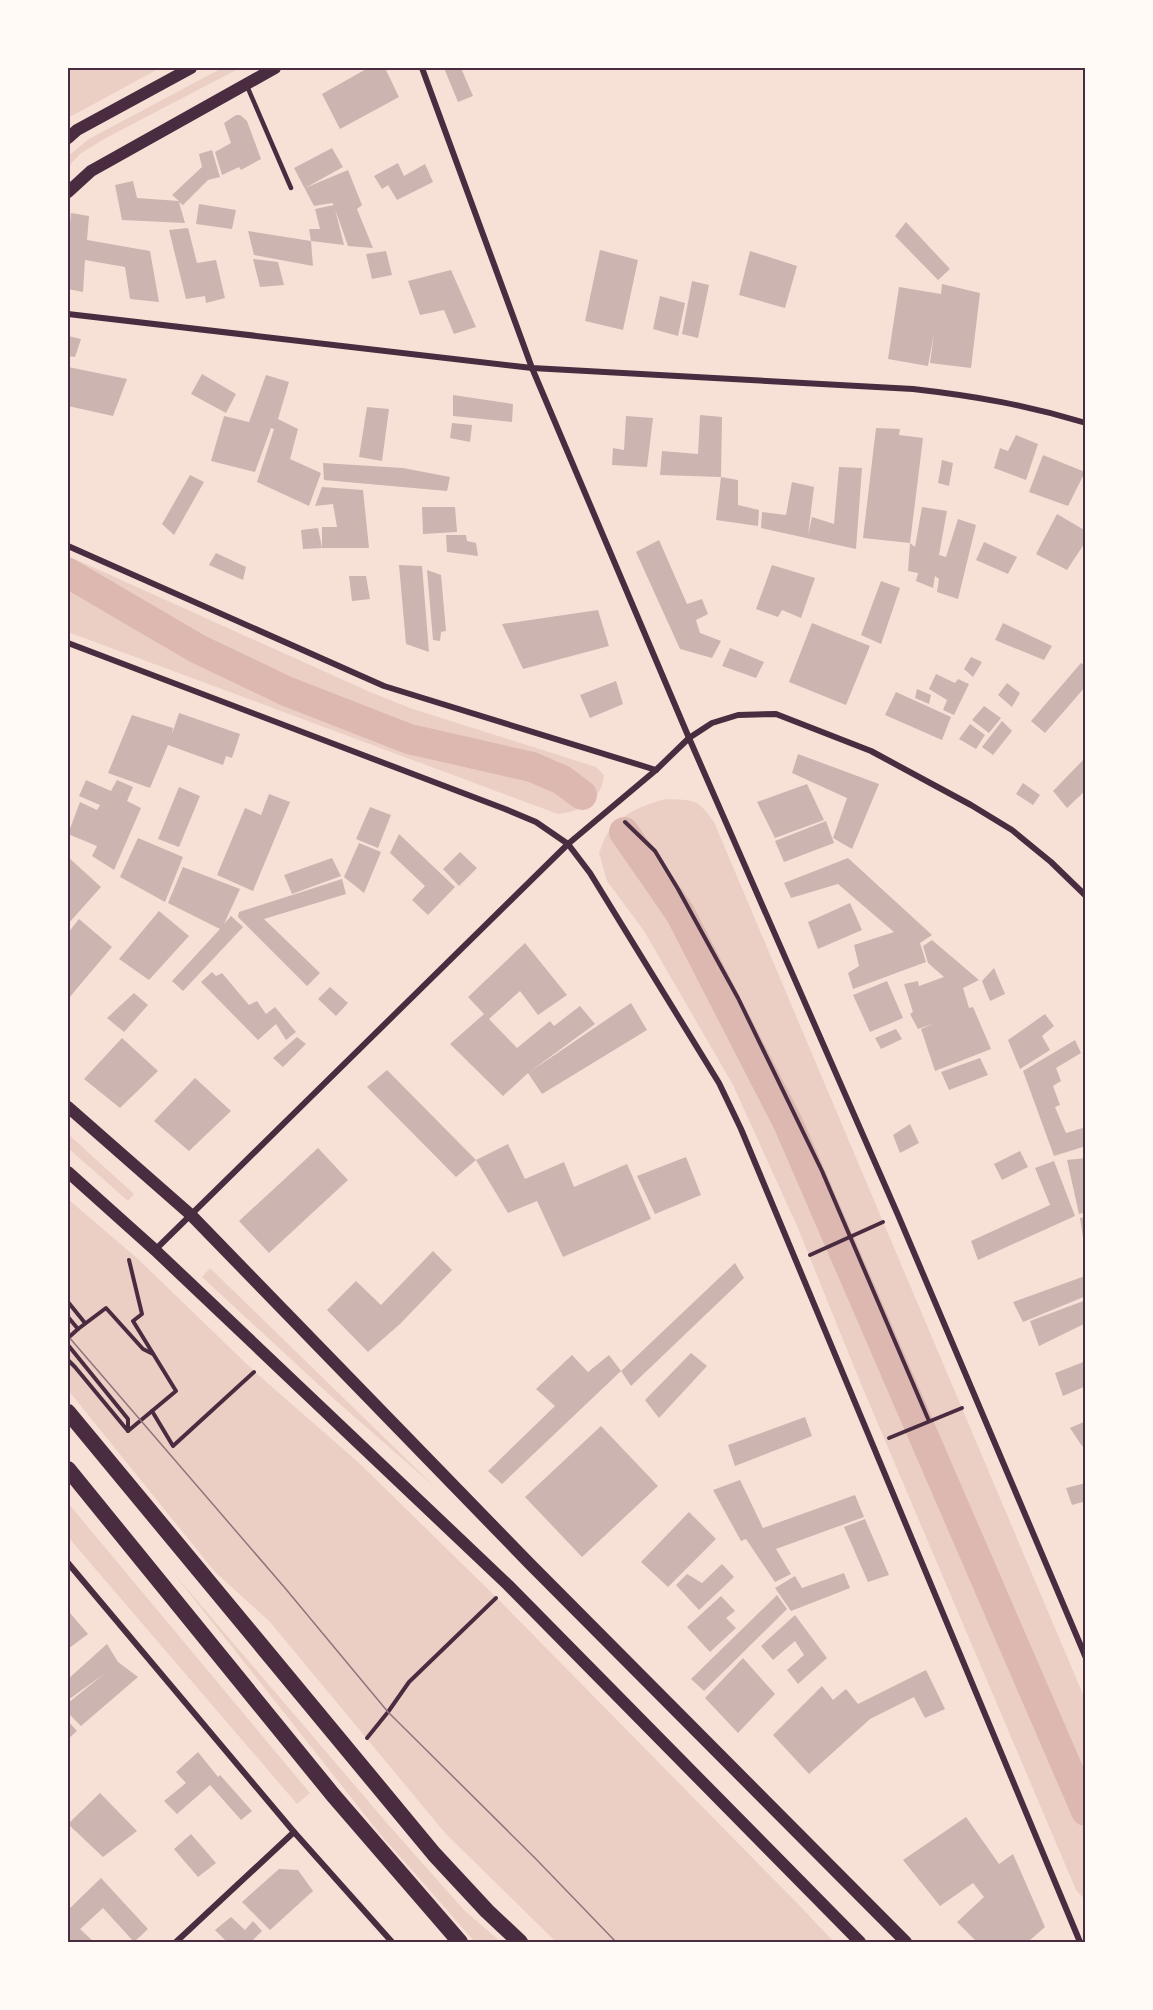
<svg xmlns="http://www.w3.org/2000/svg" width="1153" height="2010" font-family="'Asap Condensed',sans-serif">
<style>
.green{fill:#ebcfc5}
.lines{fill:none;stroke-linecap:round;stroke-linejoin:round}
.canal{stroke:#dcb8b0;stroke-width:30}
.building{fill:#ccb4b1}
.path{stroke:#4a2c40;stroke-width:4}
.service{stroke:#4a2c40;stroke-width:4.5}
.minor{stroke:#4a2c40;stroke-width:6}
.secondary{stroke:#4a2c40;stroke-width:12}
.trunk{stroke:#4a2c40;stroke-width:16}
.tram{stroke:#8f747c;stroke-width:1.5}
.neatline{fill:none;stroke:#4a2c40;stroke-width:2}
</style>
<rect width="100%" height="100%" fill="#f7e1d7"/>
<!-- green -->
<g class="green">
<path d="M68,68H160L68,118Z"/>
<path d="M222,68H240L104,139L80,154L68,167V156L89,139Z"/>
<path d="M68,556L370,692L410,708L596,767L604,775C602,800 581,812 558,814L68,632Z"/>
<path d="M665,799C694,800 697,798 714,822L1085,1699V1900L1076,1890L861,1384L797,1226L733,1085L644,931L607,881L599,853C602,846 604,837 609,831C623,813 644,805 665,799Z"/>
<path d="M68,1134L134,1194L128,1201L68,1148Z"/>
<path d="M68,1199L138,1259L255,1372L358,1462L496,1597L798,1904L834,1942H556L445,1833L270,1622L215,1572L68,1390Z"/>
<path d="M210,1268L436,1488L334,1399L202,1277Z"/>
<path d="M68,1503L310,1793L297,1804L68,1537Z"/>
<path d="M171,1570L386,1822L464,1910L501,1942H475L380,1834Z"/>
</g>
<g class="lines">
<!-- canal -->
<g class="canal">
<path d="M68,573L198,649L286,691L409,739L532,767L562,780L582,795"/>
<path d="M624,832L680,913L788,1123L1086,1811"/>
</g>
</g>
<!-- building -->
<g class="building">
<path d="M368,68H385L399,97L340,129L322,94Z"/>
<path d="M444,68H461L473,96L458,102Z"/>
<path d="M236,115H240L247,121L261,159L241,170L239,167L222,175L215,152L231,143L224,123Z"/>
<path d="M332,148L343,167L305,188L348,170L362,205L357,209L373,248L348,246L335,209L344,245L311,241L313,266L254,255L248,231L311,241L309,229H320L315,209L334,205L332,203L314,206L294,168Z"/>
<path d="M212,150L220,177L208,180L183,205L179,202L185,223L122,220L115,185L133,181L137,198L179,201L172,195L202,167L199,154Z"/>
<path d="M398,163L404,176L425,164L433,182L397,200L388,185L382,189L374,176Z"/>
<path d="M199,204L236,210L232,229L196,224Z"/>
<path d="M71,213L89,216L87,240L150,251L159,302L130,299L125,267L85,260L83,292L68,289V244Z"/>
<path d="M906,222L950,269L938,280L895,236Z"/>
<path d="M188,228L197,263L216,260L225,298L206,303L205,296L186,299L169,230Z"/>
<path d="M600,250L638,260L623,330L585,321Z"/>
<path d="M386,251L392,275L372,279L366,254Z"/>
<path d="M750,251L797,266L785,308L739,295Z"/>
<path d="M253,259L278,262L284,285L260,287Z"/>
<path d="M451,270L476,327L454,334L444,310L420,315L408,281Z"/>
<path d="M692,281L709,285L698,338L682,334Z"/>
<path d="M942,284L980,293L971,368L930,363L934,333L928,366L888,359L899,287L941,294Z"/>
<path d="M660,296L685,303L678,336L653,329Z"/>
<path d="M68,336L81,339L75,357L68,356Z"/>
<path d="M68,367L127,379L113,416L68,406Z"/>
<path d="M202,374L236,394L226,413L191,394Z"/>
<path d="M266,375L289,382L278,419L298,429L290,459L321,473L309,506L257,482L274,429L271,428L255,472L211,461L224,416L249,422Z"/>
<path d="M453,395L513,404L512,422L453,416Z"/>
<path d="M367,407L389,409L382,461L359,457Z"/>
<path d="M700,415L722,417L721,477L738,480V505L759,510L758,526L716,520L721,477L660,475L662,451L698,454Z"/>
<path d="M626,416L653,418L647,467L612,465L613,448L624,450Z"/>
<path d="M452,423L472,425L470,442L450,438Z"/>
<path d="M876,428L900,429L899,435L923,438L910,543L915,547L922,507L947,511L939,555L946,557L958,519L976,525L958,599L937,592L939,579L935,576L933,588L916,581L918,573L908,571L910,543L863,538Z"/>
<path d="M1016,435L1038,444L1026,480L994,468L1000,448L1008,451Z"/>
<path d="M1043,455L1085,472L1068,506L1029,492Z"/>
<path d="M942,460L953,463L949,486L938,483Z"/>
<path d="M323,463L403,468L450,477L447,491L324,480Z"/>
<path d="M839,467L862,468L856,549L761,528L762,512L786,515L792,482L814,487L808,535L812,517L834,524Z"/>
<path d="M190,475L204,482L174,535L162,524Z"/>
<path d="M322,487L363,490L369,548H322V527H337L333,504L315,506Z"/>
<path d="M422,507H455L457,532L423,534Z"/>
<path d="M1057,514L1086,531V541L1067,570L1036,554Z"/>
<path d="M318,528L322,548L303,549L301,530Z"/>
<path d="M446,535H466L467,541L476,543L478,556L447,552Z"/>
<path d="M659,540L687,604L702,599L708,614L696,620L700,633L721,641L712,658L680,649L636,552Z"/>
<path d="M984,542L1017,557L1008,574L976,560Z"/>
<path d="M216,553L246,567L243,580L209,565Z"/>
<path d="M399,565L422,566L429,652L406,644Z"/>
<path d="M772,565L815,578L801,618L782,610L778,617L756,609Z"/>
<path d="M427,570L441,575L446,631L441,632L440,641L433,640Z"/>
<path d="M349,576H366L370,599L352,601Z"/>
<path d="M881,581L900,588L881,644L861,635Z"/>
<path d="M598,610L609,646L523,669L502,624Z"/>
<path d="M812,623L870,646L846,705L789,682Z"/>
<path d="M1003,623L1052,646L1044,660L995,640Z"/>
<path d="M730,648L764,662L756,678L722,666Z"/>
<path d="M971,657L982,662L973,677L964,669Z"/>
<path d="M1081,663L1086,666V686L1045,733L1031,721Z"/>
<path d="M936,674L955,683L958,679L969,684L954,715L943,710L947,700L929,689Z"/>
<path d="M616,681L623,704L590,718L580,695Z"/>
<path d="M1007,683L1020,693L1012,707L998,695Z"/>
<path d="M917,689L931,695L929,704L915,698Z"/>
<path d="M896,692L951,717L942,740L885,715Z"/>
<path d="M984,706L1001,718L989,733L972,720Z"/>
<path d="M179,713L240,734L232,758L226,756L223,765L168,745L150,788L108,773L132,715L173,728L172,734Z"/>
<path d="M1002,721L1012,731L993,755L982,747Z"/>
<path d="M970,724L985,735L976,749L959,739Z"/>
<path d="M798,754L879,784L852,849L833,838L847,798L792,773Z"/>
<path d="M1086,757V790L1067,808L1053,791Z"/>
<path d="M86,780L111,791L117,780L133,787L127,801L141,808L114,870L92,856L97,846L68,834L80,802L97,810L100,805L79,796Z"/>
<path d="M1023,783L1040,795L1033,805L1016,794Z"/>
<path d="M807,784L824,820L775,838L757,802Z"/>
<path d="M179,787L200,796L179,847L158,839Z"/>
<path d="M269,794L290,802L253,891L217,875L245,808L261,815Z"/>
<path d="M370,807L391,815L378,848L356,839Z"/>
<path d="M826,821L834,843L784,862L775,841Z"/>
<path d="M399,834L455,887L428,915L412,900L425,886L390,853Z"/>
<path d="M138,838L183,857L165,902L120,877Z"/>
<path d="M359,843L381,852L364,893L344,877Z"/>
<path d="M460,852L477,868L459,886L443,869Z"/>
<path d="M68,857L101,887L68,924Z"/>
<path d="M332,858L341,876L292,894L284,875Z"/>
<path d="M848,858L932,935L920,943L926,962L853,989L848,973L859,966L854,945L894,932L838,884L791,898L784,883Z"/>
<path d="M183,867L240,889L224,924L231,916L243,927L183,991L172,981L220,929L168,903Z"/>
<path d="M342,879L346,894L264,919L320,973L307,986L238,917L239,912Z"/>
<path d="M850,903L862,930L818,949L808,922Z"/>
<path d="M159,911L189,936L149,980L119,959Z"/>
<path d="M79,919L112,947L68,999V933Z"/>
<path d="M932,940L979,980L963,988L969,1008L973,1007L991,1049L935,1071L921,1029L935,1023L918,1029L910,1014L913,1012L904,984L918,981L919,986L944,977L928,963L923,946Z"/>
<path d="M525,943L567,995L538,1015L520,991L489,1019L517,1048L550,1021L554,1026L580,1006L595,1024L528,1073L631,1003L647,1030L542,1094L528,1073L503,1096L450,1044L484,1014L468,997Z"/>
<path d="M994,968L1005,994L990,1001L982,981Z"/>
<path d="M212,972L216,976L222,973L249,1005L257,1001L266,1014L275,1007L296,1032L286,1040L276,1024L258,1040L201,982Z"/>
<path d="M887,981L903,1018L870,1032L853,995Z"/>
<path d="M330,987L348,1003L336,1016L318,999Z"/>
<path d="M134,993L148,1005L124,1032L107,1018Z"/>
<path d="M1045,1014L1054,1026L1042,1036L1050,1050L1020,1069L1008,1040Z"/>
<path d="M896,1029L902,1039L881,1049L875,1038Z"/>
<path d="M297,1037L306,1044L283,1067L273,1058Z"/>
<path d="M122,1038L158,1071L120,1108L84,1079Z"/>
<path d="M1075,1040L1081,1053L1056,1068L1061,1081L1053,1086L1060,1105L1055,1107L1066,1133L1086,1127V1146L1054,1156L1023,1071Z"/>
<path d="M980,1058L988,1075L949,1090L941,1072Z"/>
<path d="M387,1070L476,1160L456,1177L367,1087Z"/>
<path d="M195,1078L231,1111L189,1151L154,1121Z"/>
<path d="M910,1124L919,1143L900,1153L893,1135Z"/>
<path d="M508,1144L525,1179L564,1162L574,1187L627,1164L651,1219L563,1257L537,1201L508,1213L476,1160Z"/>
<path d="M318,1148L348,1180L269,1253L239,1221Z"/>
<path d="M1020,1151L1028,1167L1002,1180L994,1164Z"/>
<path d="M686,1157L701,1195L655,1214L637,1176Z"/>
<path d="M1086,1158V1212L1079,1214L1067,1160Z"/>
<path d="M1054,1161L1075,1216L978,1260L971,1241L1050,1205L1035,1168Z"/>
<path d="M1086,1217V1244H1084L1080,1218Z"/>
<path d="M433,1251L452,1270L400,1324L368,1352L327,1310L356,1281L381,1305Z"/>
<path d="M735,1263L744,1278L631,1386L621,1371Z"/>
<path d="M1085,1276L1086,1296L1023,1322L1013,1302Z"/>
<path d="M1086,1300V1323L1039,1346L1030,1321Z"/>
<path d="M691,1353L707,1366L659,1418L645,1400Z"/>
<path d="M572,1355L588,1372L609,1355L621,1371L502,1484L488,1471L555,1406L536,1389Z"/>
<path d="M1086,1361V1386L1063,1396L1055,1373Z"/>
<path d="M805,1417L812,1436L735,1466L728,1445Z"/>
<path d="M1086,1421V1444L1082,1446L1070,1428Z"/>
<path d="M601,1426L658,1486L582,1557L525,1497Z"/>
<path d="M740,1480L763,1528L855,1495L864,1517L776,1549L791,1574L775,1582L746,1539L741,1541L713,1490Z"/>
<path d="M1086,1483V1501L1072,1505L1066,1488Z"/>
<path d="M689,1512L716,1539L668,1587L641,1562Z"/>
<path d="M865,1519L889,1575L868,1582L844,1527Z"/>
<path d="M722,1564L734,1577L699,1610L676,1585L687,1574L702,1583Z"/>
<path d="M844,1573L850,1588L791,1611L775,1588L795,1576L802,1588Z"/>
<path d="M777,1595L787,1609L704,1691L691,1679Z"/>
<path d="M721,1596L735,1611L726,1618L736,1628L710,1652L687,1627Z"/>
<path d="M70,1613L88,1634L68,1649V1615Z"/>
<path d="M795,1615L827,1658L798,1684L787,1670L804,1655L795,1641L773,1660L761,1646Z"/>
<path d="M107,1644L118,1662L138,1677L81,1726L68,1713V1703L104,1674L68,1700V1679Z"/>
<path d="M743,1658L775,1694L738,1733L705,1698Z"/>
<path d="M926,1670L945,1709L925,1718L914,1697L870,1719L809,1774L773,1735L822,1686L833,1700L846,1689L858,1704Z"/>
<path d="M68,1721L77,1731L68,1739Z"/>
<path d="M198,1752L218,1777L220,1775L252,1811L241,1820L210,1785L177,1814L164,1801L186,1783L176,1772Z"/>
<path d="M100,1793L137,1831L103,1857L68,1824Z"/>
<path d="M966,1817L999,1864L1013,1854L1045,1927L1029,1941L1030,1942H977L957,1922L984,1897L973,1883L940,1906L903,1860Z"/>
<path d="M191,1834L216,1863L198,1877L174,1849Z"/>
<path d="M279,1869L298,1870L313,1891L270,1930L242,1902Z"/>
<path d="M101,1878L148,1929L134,1942L103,1908L80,1929L94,1942H68V1910Z"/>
<path d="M231,1917L245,1930L253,1921L262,1931L251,1942H227L215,1930Z"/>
</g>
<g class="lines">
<!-- path -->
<g class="path">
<path d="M625,822L655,851L678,889L738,998L822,1171L929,1421"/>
<path d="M810,1255L883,1222"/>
<path d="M68,1302L85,1323"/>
<path d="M68,1317L78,1329L106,1308L143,1349L153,1354"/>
<path d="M68,1338L78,1329"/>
<path d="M68,1345L128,1419V1431"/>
<path d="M68,1360L75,1367L128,1431L176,1391L133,1321L142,1314L129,1260"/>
<path d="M152,1411L173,1446L254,1372"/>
<path d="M889,1438L962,1408"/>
<path d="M367,1738L388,1712L409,1682L496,1598"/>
</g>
<!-- service -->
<path class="service" d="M247,86L291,188"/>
<!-- minor -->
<g class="minor">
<path d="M422,68L532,368L689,738L898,1215L1086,1658"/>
<path d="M68,314L532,368L913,389C975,396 1026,405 1086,423"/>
<path d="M68,546L384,686L656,770"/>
<path d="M68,643L505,809L536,822L568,844L590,873L719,1083L741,1129L1080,1942"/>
<path d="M155,1250L568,844L656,770L689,738L712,723L738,715L776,714L871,751L971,805L1012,830L1051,862L1086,896"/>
<path d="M68,1563L294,1832L392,1942"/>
<path d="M176,1942L294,1832"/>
</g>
<!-- secondary -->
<g class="secondary">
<path d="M68,138L77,130L191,68"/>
<path d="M68,192L91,171L275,68"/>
<path d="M68,1107L191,1215L530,1564L906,1942"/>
<path d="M68,1172L155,1250L508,1585L860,1942"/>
</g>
<!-- trunk -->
<g class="trunk">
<path d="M68,1412L434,1854L487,1911L520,1942"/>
<path d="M68,1469L333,1795L460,1942"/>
</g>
<!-- tram -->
<path class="tram" d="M68,1336L285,1588L388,1712L535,1858L616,1942"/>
</g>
<!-- border -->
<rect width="1153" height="2010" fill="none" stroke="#fffaf5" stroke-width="138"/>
<rect x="69" y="69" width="1015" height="1872" class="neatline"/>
</svg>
